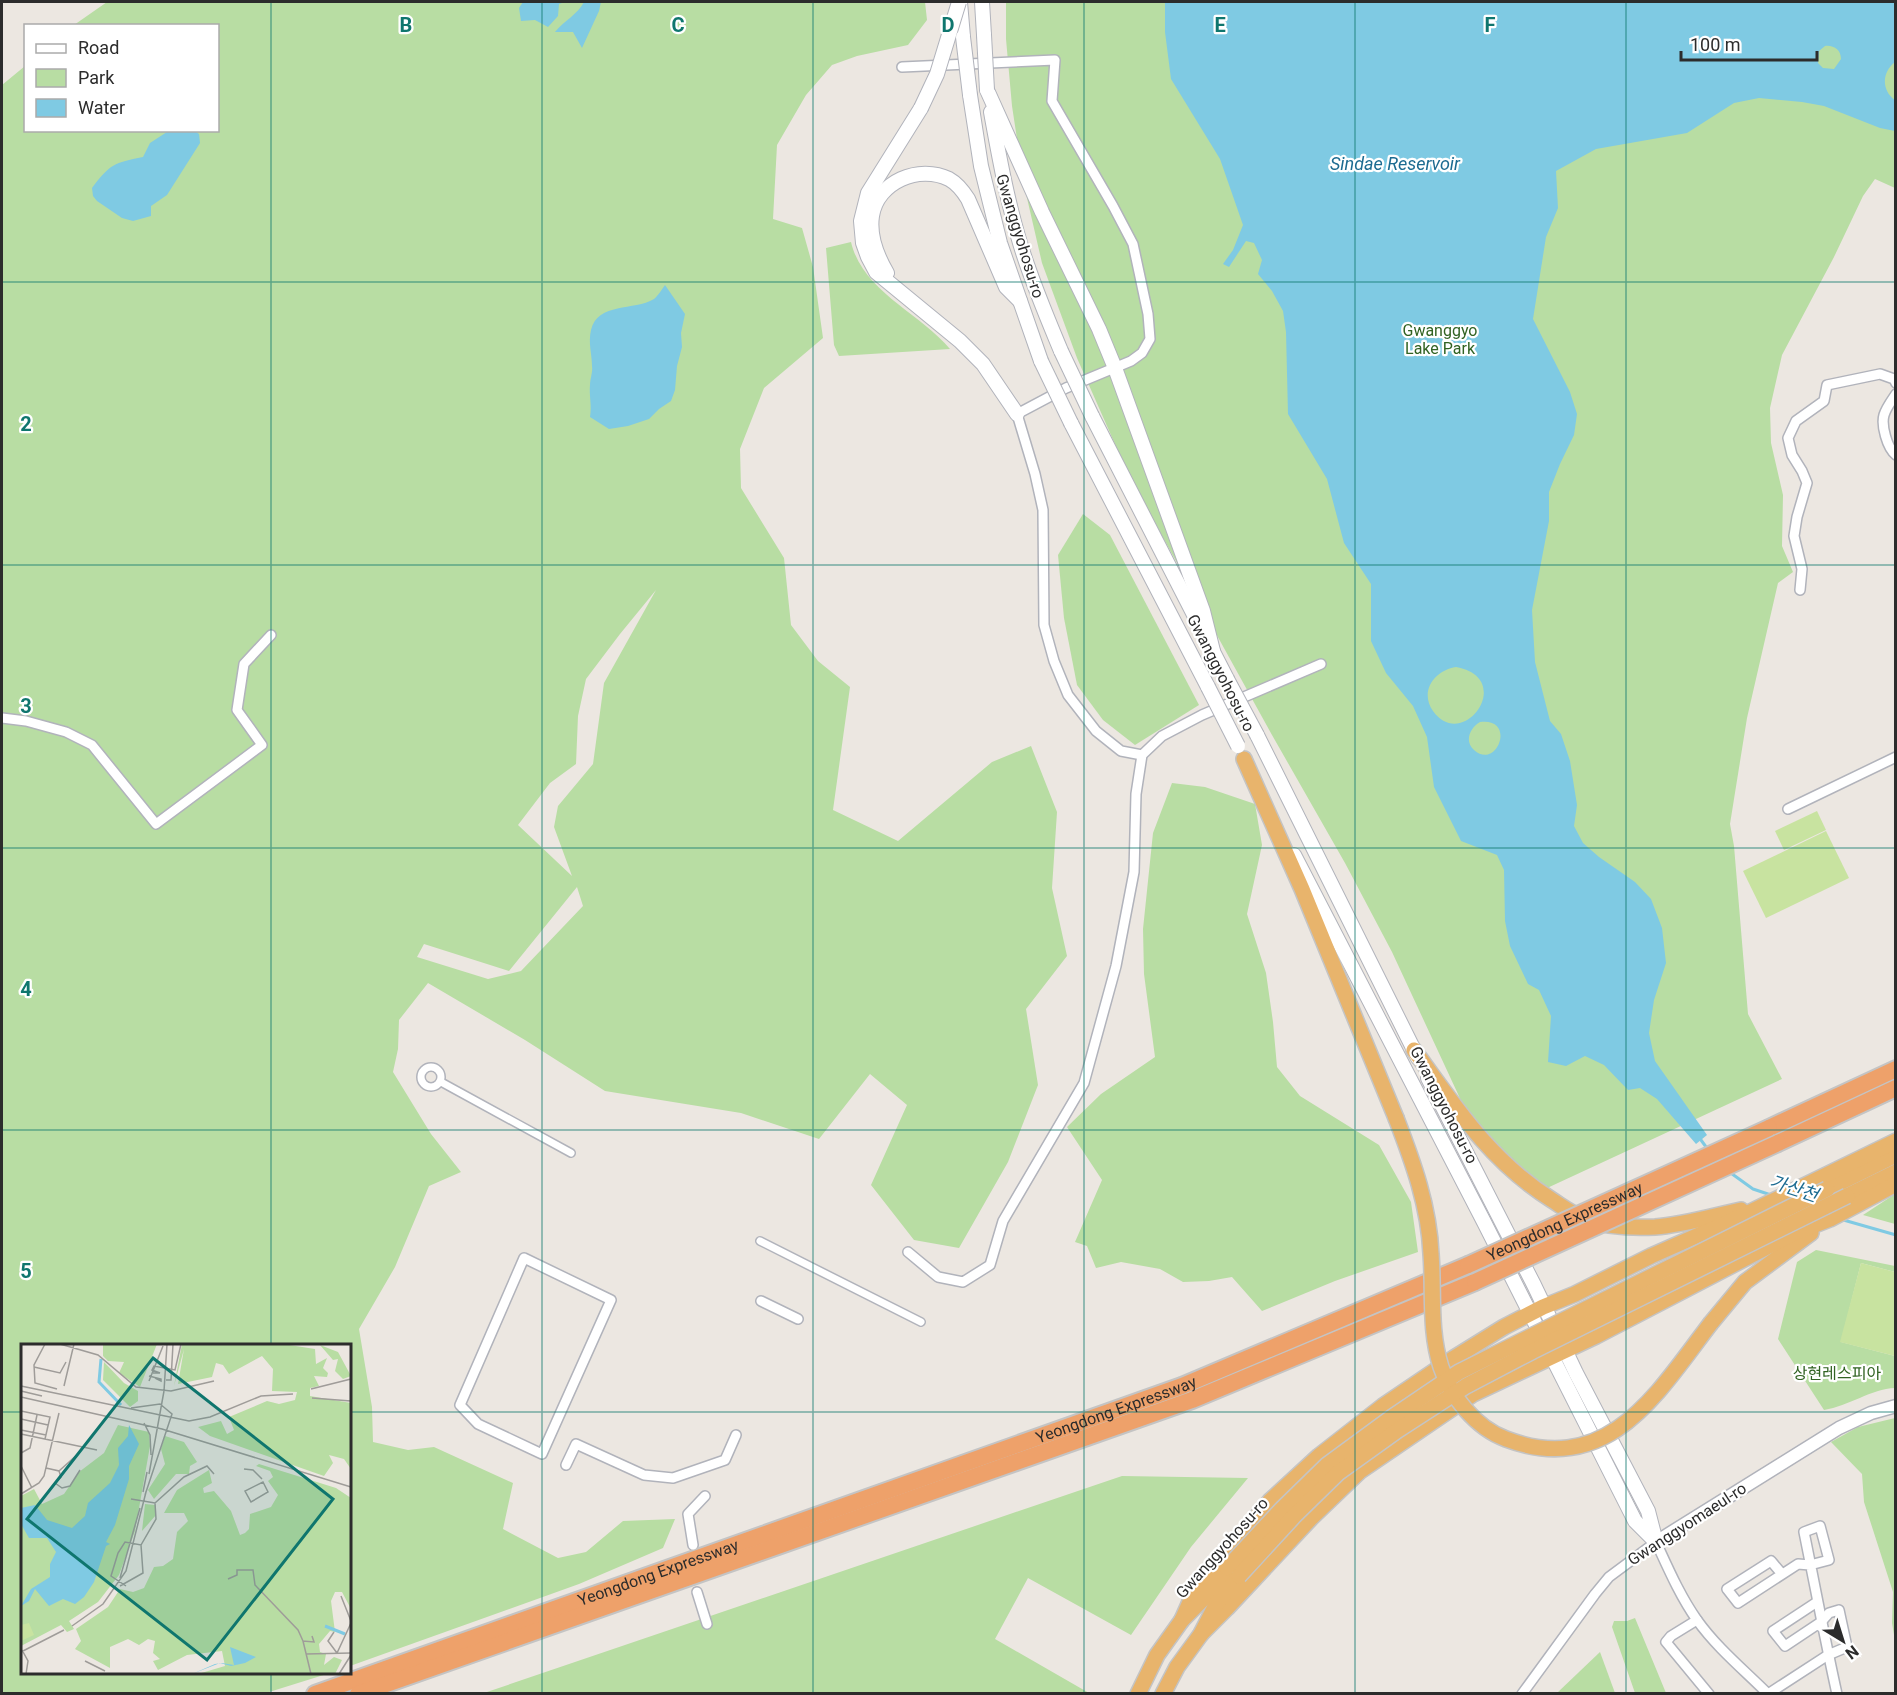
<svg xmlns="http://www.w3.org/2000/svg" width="1897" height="1695" font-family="Roboto,'Noto Sans KR',sans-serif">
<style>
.green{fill:#b8dda3;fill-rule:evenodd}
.pitch{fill:#c8e3a0}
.water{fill:#7fcae3;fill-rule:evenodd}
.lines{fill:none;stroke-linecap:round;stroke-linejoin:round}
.stream{stroke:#7fcae3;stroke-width:3}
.pedestrian-casing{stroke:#b1b3bb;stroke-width:10}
.minor-casing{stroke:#b1b3bb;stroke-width:12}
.tertiary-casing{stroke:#b1b3bb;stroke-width:15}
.secondary-casing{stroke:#b1b3bb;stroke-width:16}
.trunk-casing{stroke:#c4c4c4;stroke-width:18}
.motorway-casing{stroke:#c4c4c4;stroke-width:20}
.pedestrian{stroke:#fff;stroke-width:7}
.minor{stroke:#fff;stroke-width:9}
.tertiary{stroke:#fff;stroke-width:12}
.secondary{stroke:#fff;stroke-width:14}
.trunk{stroke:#e8b46c;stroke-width:15}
.motorway{stroke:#eea16a;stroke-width:16}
.secondary-bridge-casing{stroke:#b1b3bb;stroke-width:16;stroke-linecap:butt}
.trunk-bridge-casing{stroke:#c4c4c4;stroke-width:18;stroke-linecap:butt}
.motorway-bridge-casing{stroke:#c4c4c4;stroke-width:20;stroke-linecap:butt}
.secondary-bridge{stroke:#fff;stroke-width:14}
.trunk-bridge{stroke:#e8b46c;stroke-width:15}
.motorway-bridge{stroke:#eea16a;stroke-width:16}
.grid{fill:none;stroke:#0f766e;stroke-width:1.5;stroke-opacity:0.55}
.labels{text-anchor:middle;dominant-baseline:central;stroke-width:4.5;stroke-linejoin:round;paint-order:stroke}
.street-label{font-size:16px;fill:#2c2c2c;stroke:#fff}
.park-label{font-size:16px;fill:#316323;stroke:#fff}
.water-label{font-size:18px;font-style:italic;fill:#1c6b91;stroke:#fff}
.inset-river{fill:none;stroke:#7fcae3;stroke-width:3}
.inset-road{fill:none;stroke:#9f9c99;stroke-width:1.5}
.view{fill:#0f766e;fill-opacity:0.15;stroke:#0f766e;stroke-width:3}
.inset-edge{fill:none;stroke:#2c2c2c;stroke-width:3}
.grid-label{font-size:20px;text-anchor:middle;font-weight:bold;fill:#0f766e;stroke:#fff;stroke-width:4.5;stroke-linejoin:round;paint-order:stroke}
</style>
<rect width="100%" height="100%" fill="#ece7e1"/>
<!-- green -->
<g class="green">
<path d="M107,2H925L927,20L908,45L857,56L832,65L806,95L777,145L773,219L802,228L813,267L823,338L764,388L740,449L741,488L784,558L791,625L818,661L850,687L833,810L898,841L992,762L1031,746L1057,812L1052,888L1067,956L1026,1009L1038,1085L1008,1162L959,1248L914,1240L871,1185L907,1105L870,1074L819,1139L741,1113L605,1091L525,1040L428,983L399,1020L398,1049L393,1072L431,1134L461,1172L429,1186L395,1267L359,1329L372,1407L373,1442L408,1450L434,1447L513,1483L503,1529L558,1558L586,1552L623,1521L675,1519L663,1548L579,1584L350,1666V1346H22V1672L330,1673L266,1693L2,1694V85L25,66L26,130H218V26L74,25ZM656,590L604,683L593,764L558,806L554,827L572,876L518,825L550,783L576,764L578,716L586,679L620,634ZM577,887L583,906L521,971L488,979L417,957L424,944L509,971Z"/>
<path d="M1006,2H1895V188L1875,179L1863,196L1834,257L1782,355L1770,408L1771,443L1783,495L1782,546L1793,572L1778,583L1747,718L1730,824L1734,846L1748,1014L1782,1079L1545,1189L1511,1164L1464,1107L1392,952L1345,863L1272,735L1129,476L1077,358L1042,263L1024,185L1012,106L1006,39Z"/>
<path d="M851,242C863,292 919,312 950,349L839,356L834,345L826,248Z"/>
<path d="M1083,514L1110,535L1199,705L1135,745L1103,720L1077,685L1064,618L1058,555Z"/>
<path d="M1172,783L1205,787L1255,804L1262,845L1247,914L1266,973L1273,1022L1277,1067L1300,1096L1379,1145L1411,1202L1418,1252L1335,1281L1262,1311L1232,1277L1209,1281L1183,1282L1160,1269L1121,1262L1096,1268L1087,1246L1075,1242L1102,1180L1067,1127L1101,1094L1155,1057L1144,974L1143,929L1153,833Z"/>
<path d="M1895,1194V1224L1863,1215Z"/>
<path d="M1816,1250L1895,1266V1272L1861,1263L1841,1342L1895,1356V1388C1871,1389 1849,1406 1824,1410L1778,1339L1797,1262Z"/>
<path d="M1895,1418H1896L1895,1641L1892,1623L1893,1592L1864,1502L1862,1474L1831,1442L1858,1427Z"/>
<path d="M1122,1476L1248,1478L1191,1547L1131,1635L1028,1578L995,1639L1089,1693L481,1694Z"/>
<path d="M1635,1618L1666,1693H1635L1612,1627L1614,1621H1627Z"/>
<path d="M1600,1652L1615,1693H1557Z"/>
</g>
<!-- pitch -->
<g class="pitch">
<path d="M1817,811L1826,830L1784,850L1775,831Z"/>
<path d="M1826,831L1849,878L1766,918L1743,871Z"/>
<path d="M1861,1263L1895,1272V1356L1840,1342Z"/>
</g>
<!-- water -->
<g class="water">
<path d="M523,2H565L559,4L558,16L548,27L535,20L521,21L519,8Z"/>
<path d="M584,2H601L599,11L582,48L573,32H555C564,21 578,14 584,2Z"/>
<path d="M1165,2H1895V62C1882,72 1881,90 1895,100V131L1880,128L1824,106L1802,102L1759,98L1734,103L1687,133L1596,149L1556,171L1558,208L1546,237L1533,319L1570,392L1577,414L1574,435L1560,464L1549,492V521L1532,610L1535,662L1550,721L1561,734L1570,761L1577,805L1574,826L1583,843L1599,857L1635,882L1651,899L1662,928L1666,963L1654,1000L1649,1033L1655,1061L1707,1135L1696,1144L1657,1099L1640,1088L1628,1090L1604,1065L1585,1056L1566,1066L1548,1062L1551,1016L1539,990L1528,984L1510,946L1505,921L1504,870L1497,855L1461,841L1434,787L1427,737L1413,706L1386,673L1371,641V584L1344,543L1327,479L1288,414L1286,332L1283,311L1272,291L1258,274L1262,260L1254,243L1246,241L1229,267L1223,264L1233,250L1243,225L1220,159L1171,79L1165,32ZM1825,46C1834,45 1841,50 1841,59L1834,69L1823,68L1818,63L1819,51ZM1456,667C1517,678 1463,753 1433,711C1419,691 1435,670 1456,667ZM1480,722C1517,717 1497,771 1474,750C1464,741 1470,728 1480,722Z"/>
<path d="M170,130L195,131L199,134L200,143L167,195L151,206V216L133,221L122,218L97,201L93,196L92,188C110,164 114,163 143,157L150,143Z"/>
<path d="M665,285L685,314L681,333L682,347L677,366L675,390L671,401L659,409L649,419L628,426L609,429L590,417C592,405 589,396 590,385C590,379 593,372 592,366C592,354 588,343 591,330C598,302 634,311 654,299C658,296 662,289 665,285Z"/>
</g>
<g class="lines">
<!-- stream -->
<g class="stream">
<path d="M1701,1140L1709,1151"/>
<path d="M1728,1171L1753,1189L1771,1195"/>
<path d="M1840,1219L1896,1235"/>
</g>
<defs>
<g id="pedestrian">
<circle cx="431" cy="1077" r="10"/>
<path d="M441,1082L571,1153"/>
<path d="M760,1241L921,1322"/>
</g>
<g id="minor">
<path d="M902,67L1055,60L1052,101L1113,206L1133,244L1148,314L1150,339L1142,353L1131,361L1066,388L1017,414L1035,474L1043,510L1044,625L1054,661L1068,695L1096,731L1121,751L1142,755"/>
<path d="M1896,394C1892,400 1886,408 1884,415C1881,425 1887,448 1896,455"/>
<path d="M1800,590L1802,569L1794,536L1797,517L1807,483L1802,471L1792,455L1788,438L1796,421L1824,401L1827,385L1880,374L1894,379L1896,383"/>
<path d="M2,718L26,721L66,732L92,745L156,824L262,745L237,710L244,664L271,635"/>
<path d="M1788,809L1896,757"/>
<path d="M908,1252L938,1277L963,1282L990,1265L1003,1221L1084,1083L1116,966L1134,872L1136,794L1142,755L1162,736L1202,715L1321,664"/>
<path d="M524,1258L611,1300L542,1454L478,1424L460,1405Z"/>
<path d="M761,1301L798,1319"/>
<path d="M566,1465L576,1444L644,1475L673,1478L725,1460L736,1435"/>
<path d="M693,1545L688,1514L705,1496"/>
<path d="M1782,1574L1771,1561L1727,1589L1738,1603L1798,1564L1810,1565L1829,1560L1820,1526L1804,1532C1815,1586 1825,1640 1837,1694"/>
<path d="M697,1592L707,1624"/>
<path d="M1697,1620L1671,1636L1666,1642L1709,1694"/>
<path d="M1522,1694L1595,1594L1609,1577L1656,1542C1668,1568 1680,1596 1697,1620C1717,1648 1744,1670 1768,1694"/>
<path d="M1768,1694L1828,1655L1847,1647L1839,1610L1829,1613L1821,1622L1785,1646L1773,1631L1817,1602"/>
</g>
<path id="tertiary" d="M1656,1542L1839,1428L1871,1413L1896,1406"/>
<g id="secondary">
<path d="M960,2L963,37"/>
<path d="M982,2L984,35"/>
<path d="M987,90L1042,212L1099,329L1115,368L1203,611L1213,651"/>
<path d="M970,95L981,166L1000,243L1041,361"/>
<path d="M921,108L868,193L861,221L863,243L868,257L876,272L960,341L983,364L1017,414"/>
<path d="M991,112C999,156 1007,200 1020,243C1031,280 1046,315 1061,351"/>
<path d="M887,273C877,256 869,236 872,216C877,182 919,164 949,179C958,184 963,191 968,199L1006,287L1020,301"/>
<path d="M1092,416L1227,679"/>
<path d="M1071,423L1208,687"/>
<path d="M1257,735L1418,1058"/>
<path d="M1294,855L1484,1222L1635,1521L1656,1542"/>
<path d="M1428,1078L1534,1285L1576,1373L1648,1511L1656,1542"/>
</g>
<g id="trunk">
<path d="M1244,759L1302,889L1396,1118"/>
<path d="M1414,1050C1455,1107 1491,1162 1552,1200C1563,1207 1575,1216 1587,1220C1608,1227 1634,1228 1655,1227C1683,1225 1713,1216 1741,1210"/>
<path d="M1827,1189L1896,1155"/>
<path d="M1847,1196L1896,1172"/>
<path d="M1711,1323L1745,1282L1811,1233"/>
<path d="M1182,1620L1194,1593L1270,1501L1319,1456L1383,1406L1454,1358L1504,1327L1543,1307L1575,1294L1651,1256L1742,1216L1896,1141"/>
<path d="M1201,1634L1227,1608L1311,1518L1360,1471L1473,1394L1596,1336L1792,1234L1830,1219L1896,1184"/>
<path d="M1138,1694L1157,1655L1182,1620L1206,1596L1227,1568"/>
<path d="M1163,1694L1177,1667L1201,1634L1217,1603L1239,1576"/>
</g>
<g id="motorway">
<path d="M1769,1128L1896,1069"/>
<path d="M1778,1143L1896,1088"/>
<path id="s1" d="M315,1694L1182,1386L1468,1265"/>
<path d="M358,1694L1192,1400L1475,1282"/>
</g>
</defs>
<!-- pedestrian casing -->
<use href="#pedestrian" class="pedestrian-casing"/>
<!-- minor casing -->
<use href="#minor" class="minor-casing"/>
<!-- tertiary casing -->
<use href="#tertiary" class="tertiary-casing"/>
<!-- secondary casing -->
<use href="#secondary" class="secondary-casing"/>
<!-- trunk casing -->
<use href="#trunk" class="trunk-casing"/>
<!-- motorway casing -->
<use href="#motorway" class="motorway-casing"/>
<!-- pedestrian -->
<use href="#pedestrian" class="pedestrian"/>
<!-- minor -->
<use href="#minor" class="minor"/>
<!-- tertiary -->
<use href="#tertiary" class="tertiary"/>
<!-- secondary -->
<use href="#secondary" class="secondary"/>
<!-- trunk -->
<use href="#trunk" class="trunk"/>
<!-- motorway -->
<use href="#motorway" class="motorway"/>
<defs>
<g id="secondary-bridge">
<path d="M984,35L987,90"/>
<path d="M963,37L970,95"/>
<path d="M921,108L937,74L959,2"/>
<path d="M1061,351L1092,416"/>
<path d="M1041,361L1071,423"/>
<path d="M1227,679L1257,735"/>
<path d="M1208,687L1238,746"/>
</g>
<g id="trunk-bridge">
<path d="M1396,1118C1413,1162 1429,1206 1431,1254C1434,1292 1429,1330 1441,1367C1451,1397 1476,1428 1506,1439C1609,1478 1658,1392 1711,1323"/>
<path d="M1227,1568L1282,1509L1327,1465L1391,1418L1459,1372L1827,1189"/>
<path d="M1239,1576L1295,1515L1338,1473L1398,1430L1466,1386L1533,1351L1847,1196"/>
</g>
<g id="motorway-bridge">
<path id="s2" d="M1468,1265L1769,1128"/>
<path d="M1475,1282L1778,1143"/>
</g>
</defs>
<!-- secondary-bridge casing -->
<use href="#secondary-bridge" class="secondary-bridge-casing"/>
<!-- trunk-bridge casing -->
<use href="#trunk-bridge" class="trunk-bridge-casing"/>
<!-- motorway-bridge casing -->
<use href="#motorway-bridge" class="motorway-bridge-casing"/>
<!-- secondary-bridge -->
<use href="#secondary-bridge" class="secondary-bridge"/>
<!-- trunk-bridge -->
<use href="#trunk-bridge" class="trunk-bridge"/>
<!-- motorway-bridge -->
<use href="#motorway-bridge" class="motorway-bridge"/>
</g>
<!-- grid -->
<path class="grid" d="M271,2V1346M542,2V1694M813,2V1694M1084,2V1694M1355,2V1694M1626,2V1694M2,282H1896M2,565H1896M2,848H1896M2,1130H1896M2,1412H22M350,1412H1896M271,1672V1694"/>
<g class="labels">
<!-- street labels -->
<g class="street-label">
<text transform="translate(1020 236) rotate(73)">Gwanggyohosu-ro</text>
<text transform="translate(1221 673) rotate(63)">Gwanggyohosu-ro</text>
<text transform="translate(1444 1105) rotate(63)">Gwanggyohosu-ro</text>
<text stroke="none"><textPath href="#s2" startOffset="106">Yeongdong Expressway</textPath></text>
<text stroke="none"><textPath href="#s1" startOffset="850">Yeongdong Expressway</textPath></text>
<text transform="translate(1687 1524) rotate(-33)">Gwanggyomaeul-ro</text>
<text transform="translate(1222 1548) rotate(-48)">Gwanggyohosu-ro</text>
<text stroke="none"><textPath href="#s1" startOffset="364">Yeongdong Expressway</textPath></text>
</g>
<!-- park labels -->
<g class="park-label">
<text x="1440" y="330">Gwanggyo<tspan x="1440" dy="18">Lake Park</tspan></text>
<text x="1837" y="1373">상현레스피아</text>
</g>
<!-- water labels -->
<g class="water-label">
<text x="1395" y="163">Sindae Reservoir</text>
<text transform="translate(1794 1188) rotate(18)">가산천</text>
</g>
</g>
<!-- overview -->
<g transform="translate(21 1344)">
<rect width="330" height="330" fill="#ece7e1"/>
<path d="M82,0H136L119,43L98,29L103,18L87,17L82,12ZM161,0H262L294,5L295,20L306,14L302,24L307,29L306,33L293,32L298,42L289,44V52L330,59V125L323,115L308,111L312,119L303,132L189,92L177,83L200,77L206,90L213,86L208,73L246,57L258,60L274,56L276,48L251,47L252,25L241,12L208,30L202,21L195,19L191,33L157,40L163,5L153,42ZM299,1L317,8L330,32L322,35L314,27L317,15L312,16ZM83,18L103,39L117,47V57L109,63L82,36ZM97,81L128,88L129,102L114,187L98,231L77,258L48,277L53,285L46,288L40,281L0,302V152L13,145L21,160L43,150L58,128L83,109ZM144,92L163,98L176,118L169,122L168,130H155L133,155L127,146L144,120L140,105ZM238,120L315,144L330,154V265L321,248H314L310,257L314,288L309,287L298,300L299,308L305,310L303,321L313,313L321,316L314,330H177L204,322L201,307L166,311L137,326L132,317L139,315L132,309L134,297L127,295L118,301L107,295L89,303V324L54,305L60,297L55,285L87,263L99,245L112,248L123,244L133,223L142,222L152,215L156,188L167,177L163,169H143L156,146L188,126L191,139L182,144L183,149L193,147L210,167L219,191L224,189L228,185L229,170L250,163L257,151L247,137L252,133L249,127L235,122ZM124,160L134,161L135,171L121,187Z" fill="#b8dda3"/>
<path d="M8,279L13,291L0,297V281Z" fill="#c8e3a0"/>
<path d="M108,81L118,100L108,122V135L94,181L85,198L89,200L85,202L73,238L63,253L54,260L42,255L28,262L14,245L8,257L0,262L10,245L29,233V220L35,208L26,194H8L0,180V164L14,161L26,176L51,184L64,172L67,159L89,139L98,121L97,104L107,92ZM209,303L235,313L224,319L210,322L199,319L171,330L194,320L201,319L213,321Z" fill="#7fcae3"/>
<path class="inset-river" d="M80,15L78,38L100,61M304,282L324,290"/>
<path class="inset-road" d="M24,0L13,21L14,39L36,45M39,0L77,11L115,43L150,47L193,37M13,23L39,29L45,18M132,29H139L131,26L133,22L154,26L160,0M128,32L140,35V37L134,34M145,36H150L152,0M128,37L142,2M0,42L168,77L189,73L240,52L272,50M43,42L53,0M290,45L330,35M0,47L21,52M143,47L146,0M0,53L141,85L330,143M291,54L330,57M110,64L139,60L151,70L124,151M0,67L29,73L24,95M0,75L27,81M123,79L129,91L130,111M0,86L25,91M0,90L76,106M0,109L9,104L16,71M0,122L11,144M25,124L38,127L40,133L34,139L41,144L49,142L59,126M223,125L232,126L241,135M38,127L58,109M128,130L143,47M242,138L247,148L230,158L224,147ZM122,148L126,128M0,150L18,139L23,132L38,69M110,155L134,159L163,133L186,122L193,130M99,234L119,164M207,235L216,231V226H232L234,241L277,286L282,297M99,242L122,229L120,201M105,242L90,232L97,209L104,198L120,201L135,175L134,159M320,252L330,277M51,282L82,260L105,227L125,148M313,288L307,297L316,309L330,279M1,306L7,317L5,330M0,308L43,286M285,310L330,309M64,317L84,327M290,330L282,297L293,298L291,292M318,330L330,311"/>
<path class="view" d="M132,14L312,155L186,316L6,175Z"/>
<rect width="330" height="330" class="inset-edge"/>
</g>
<g class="grid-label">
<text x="406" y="32">B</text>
<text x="678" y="32">C</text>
<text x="948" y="32">D</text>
<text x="1220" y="32">E</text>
<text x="1490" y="32">F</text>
<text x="26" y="431">2</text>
<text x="26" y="713">3</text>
<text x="26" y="996">4</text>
<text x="26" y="1278">5</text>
</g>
<!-- border -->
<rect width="1897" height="1695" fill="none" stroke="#2c2c2c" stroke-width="6"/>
<!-- legend -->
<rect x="24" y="24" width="195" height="108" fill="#ffffff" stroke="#ababab" stroke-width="1.5"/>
<rect x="36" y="44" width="30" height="9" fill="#ffffff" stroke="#ababab" stroke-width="1.5"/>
<text x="78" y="54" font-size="18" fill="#2c2c2c">Road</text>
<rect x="36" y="69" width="30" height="18" fill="#b8dda3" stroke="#ababab" stroke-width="1.5"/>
<text x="78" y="84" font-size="18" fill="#2c2c2c">Park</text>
<rect x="36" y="99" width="30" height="18" fill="#7fcae3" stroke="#ababab" stroke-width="1.5"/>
<text x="78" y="114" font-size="18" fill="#2c2c2c">Water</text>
<!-- north arrow -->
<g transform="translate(1843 1641) rotate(142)" stroke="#ffffff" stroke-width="4.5" paint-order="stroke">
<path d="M0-4.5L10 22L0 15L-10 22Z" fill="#2c2c2c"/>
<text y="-9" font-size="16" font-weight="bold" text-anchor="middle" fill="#2c2c2c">N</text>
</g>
<!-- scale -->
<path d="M1681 51v9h136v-9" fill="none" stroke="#2c2c2c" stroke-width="3"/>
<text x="1690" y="51" font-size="18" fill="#2c2c2c" stroke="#ffffff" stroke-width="4.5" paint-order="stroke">100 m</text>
</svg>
